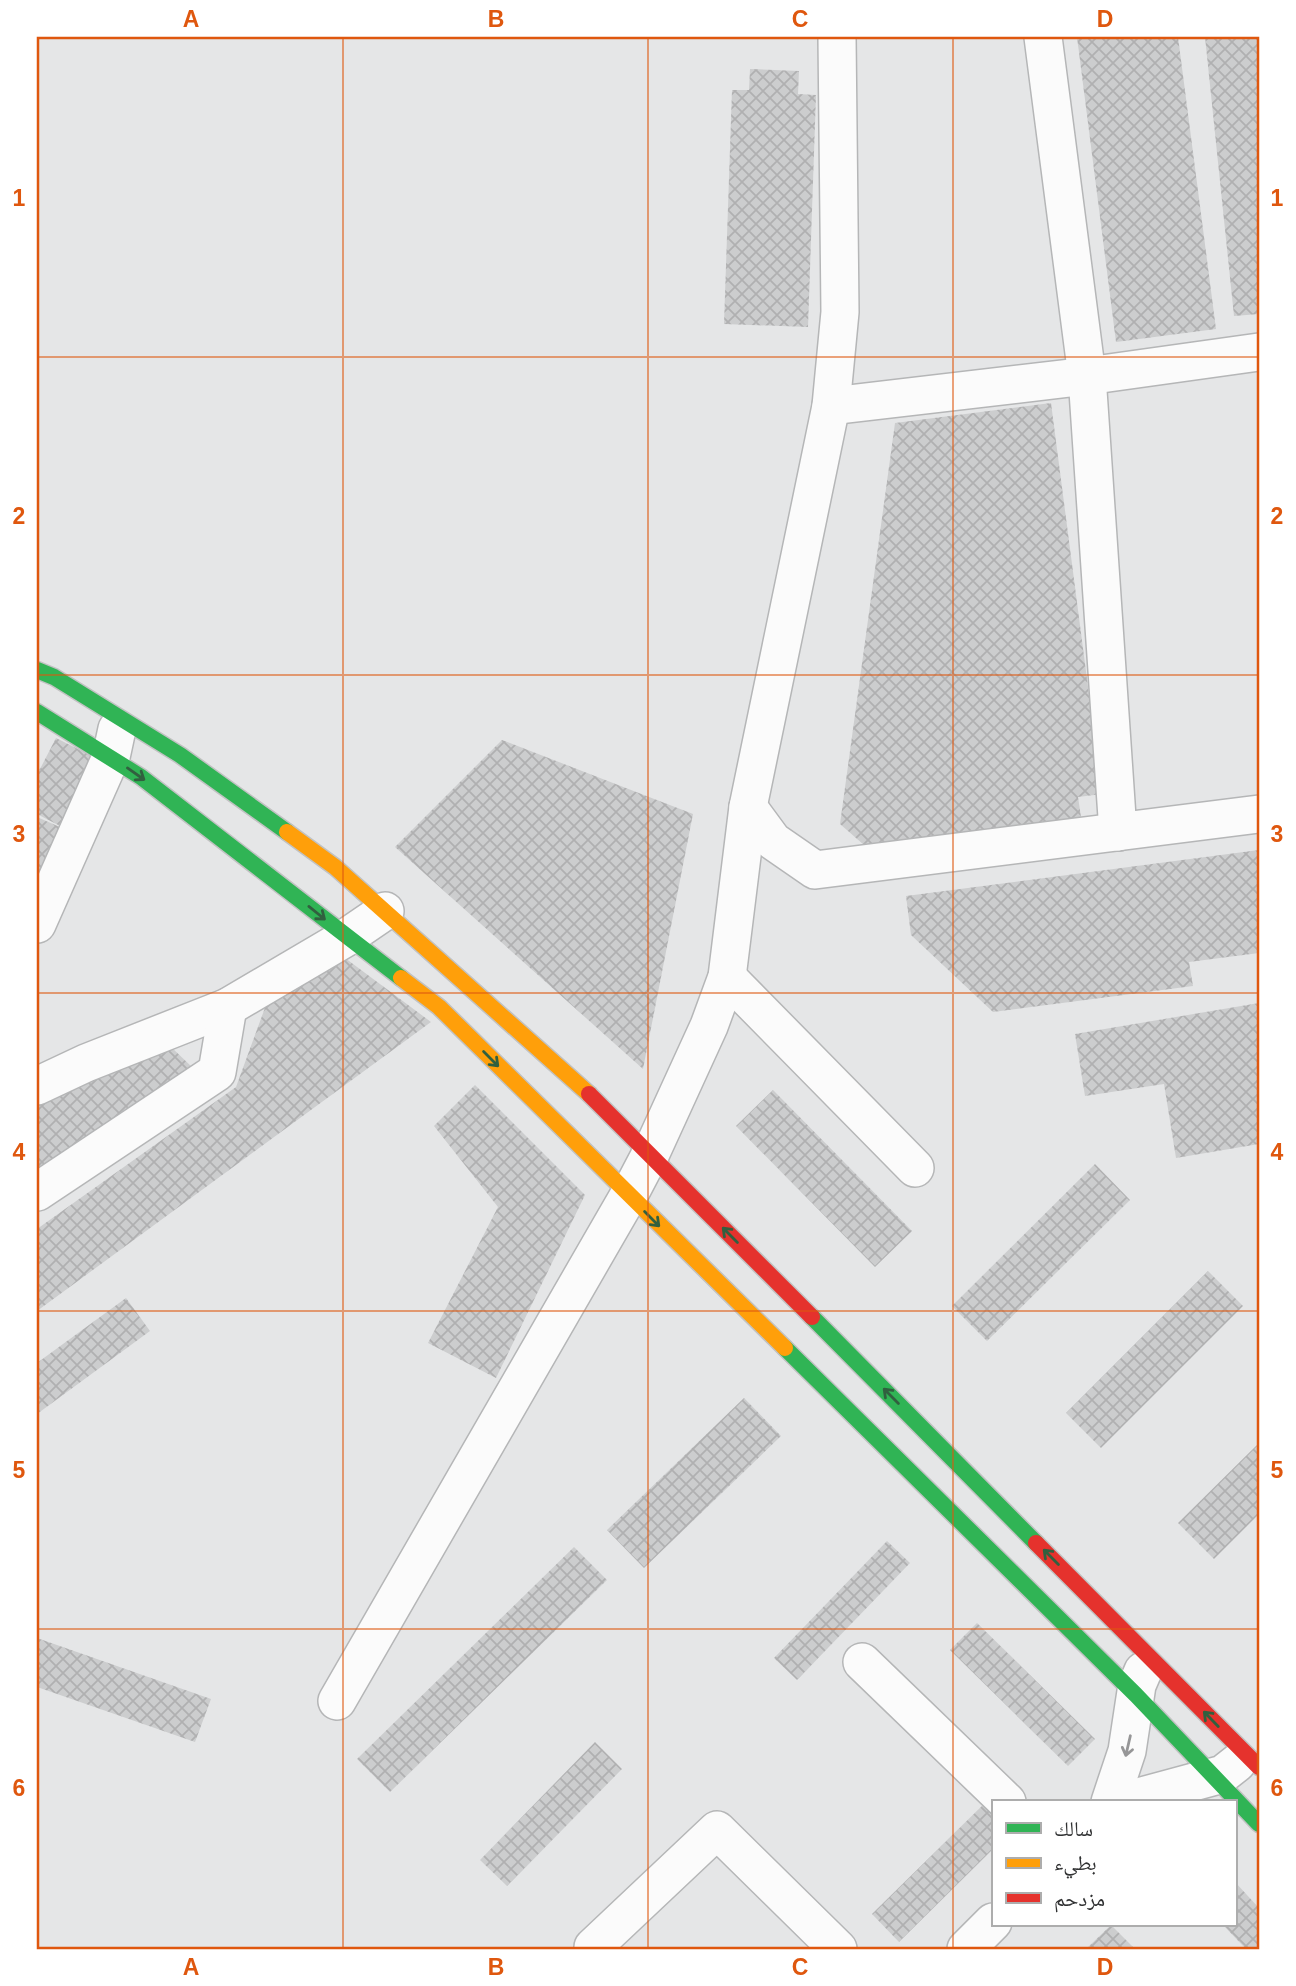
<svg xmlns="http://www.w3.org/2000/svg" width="1296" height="1986" font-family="Helvetica,'Noto Naskh Arabic',sans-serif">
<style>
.building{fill:url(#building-cross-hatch)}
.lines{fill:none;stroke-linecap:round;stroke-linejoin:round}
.street-casing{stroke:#b5b6b7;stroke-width:40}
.fast-casing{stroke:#c1c2c2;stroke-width:19}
.slow-casing{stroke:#c1c2c2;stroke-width:19}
.jam-casing{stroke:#c1c2c2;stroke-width:19}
.street{stroke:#fbfbfb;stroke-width:37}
.fast{stroke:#30b455;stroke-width:16}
.slow{stroke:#ff9f0a;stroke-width:16}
.jam{stroke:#e5322d;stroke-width:16}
.oneway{stroke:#31603f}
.oneway2{stroke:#969697}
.grid{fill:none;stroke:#df570e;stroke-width:2;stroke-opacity:0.55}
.neatline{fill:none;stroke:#df570e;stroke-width:2.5}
.grid-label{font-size:23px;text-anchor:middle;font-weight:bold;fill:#df570e}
</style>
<defs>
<pattern id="building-cross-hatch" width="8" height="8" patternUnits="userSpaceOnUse" patternTransform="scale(1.75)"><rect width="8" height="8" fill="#cccdce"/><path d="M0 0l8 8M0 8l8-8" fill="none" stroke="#b0b0b1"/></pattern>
</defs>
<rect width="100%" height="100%" fill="#e5e6e7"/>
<!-- building -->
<g class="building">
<path d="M1077,37H1178L1216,329L1116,342Z"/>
<path d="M1205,37H1259V314L1234,316Z"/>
<path d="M750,69L799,71L798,94L816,95L808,327L724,324L732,90H749Z"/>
<path d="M1051,403L1102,794L1078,797L1081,817L864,845L840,824L895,423Z"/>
<path d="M56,738L96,758L62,827L37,814V768L40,769Z"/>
<path d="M502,740L693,814L643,1069L395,847Z"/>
<path d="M37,817L62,828L37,881Z"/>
<path d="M1259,850V953L1189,962L1193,986L993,1012L911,935L906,896Z"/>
<path d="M345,958L431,1022L37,1311V1229L236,1087L266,1005Z"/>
<path d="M1259,1003V1144L1176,1158L1164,1084L1085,1096L1075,1034Z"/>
<path d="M168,1044L194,1069L37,1183V1092Z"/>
<path d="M475,1085L585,1195L496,1378L428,1343L498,1207L434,1126Z"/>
<path d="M773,1090L912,1231L875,1267L736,1126Z"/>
<path d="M1095,1164L1130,1200L987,1341L952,1306Z"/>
<path d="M1208,1271L1243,1306L1101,1448L1066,1413Z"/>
<path d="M126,1298L150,1331L37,1414V1363Z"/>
<path d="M744,1398L781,1436L644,1568L607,1530Z"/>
<path d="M1259,1443V1514L1214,1559L1178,1523Z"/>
<path d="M887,1541L910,1563L797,1680L774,1658Z"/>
<path d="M574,1547L607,1580L390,1792L357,1759Z"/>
<path d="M977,1623L1095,1739L1068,1766L950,1650Z"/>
<path d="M37,1638L211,1699L195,1742L37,1687Z"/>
<path d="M595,1742L622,1769L507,1886L480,1860Z"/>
<path d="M987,1801L993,1807V1849L899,1942L872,1914Z"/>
<path d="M1235,1882L1259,1908V1949H1246L1223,1925H1235Z"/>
<path d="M1111,1925L1135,1949H1086Z"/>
</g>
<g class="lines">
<defs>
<g id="street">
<path d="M1043,37L1087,376L1118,832"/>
<path d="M831,406L1087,376L1259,352"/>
<path d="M748,807L773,841L815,870L1259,814"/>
<path d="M37,924L111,757L117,729"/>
<path d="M727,977L915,1168"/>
<path d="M37,1086L86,1063L228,1007L347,937L385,911"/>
<path d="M37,1192L217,1072L228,1007"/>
<path d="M862,1662L1007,1802"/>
<path d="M337,1701L629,1195L650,1155L709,1026L727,977L748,807L831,406L840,312L837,37"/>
<path d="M1110,1802L1127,1751L1137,1685L1143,1671"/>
<path d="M1120,1802L1223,1774L1237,1763"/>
<path d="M595,1949L593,1947L717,1830L838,1949"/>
<path d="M966,1949L993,1922"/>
</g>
<g id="fast">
<path d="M37,670L54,677L180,755L287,832"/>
<path d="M37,712L141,777L401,978"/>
<path d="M812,1317L1036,1543"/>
<path d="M785,1348L1136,1695L1259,1824"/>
</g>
<g id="slow">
<path d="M287,832L335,867L589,1094"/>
<path d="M401,978L439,1007L785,1348"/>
</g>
<g id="jam">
<path d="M589,1094L812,1317"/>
<path d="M1036,1543L1259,1767"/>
</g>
</defs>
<!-- street casing -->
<use href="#street" class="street-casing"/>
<!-- fast casing -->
<use href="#fast" class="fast-casing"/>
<!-- slow casing -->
<use href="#slow" class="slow-casing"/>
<!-- jam casing -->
<use href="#jam" class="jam-casing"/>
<!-- street -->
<use href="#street" class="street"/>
<!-- fast -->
<use href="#fast" class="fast"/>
<!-- slow -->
<use href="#slow" class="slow"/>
<!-- jam -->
<use href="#jam" class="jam"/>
</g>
<!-- one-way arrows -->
<defs><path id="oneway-shaft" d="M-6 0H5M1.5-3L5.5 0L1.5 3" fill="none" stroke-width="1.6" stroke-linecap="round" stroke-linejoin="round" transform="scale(1.75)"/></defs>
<g class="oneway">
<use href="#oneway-shaft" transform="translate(136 774) rotate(35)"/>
<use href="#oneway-shaft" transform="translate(317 913) rotate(39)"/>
<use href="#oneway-shaft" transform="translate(491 1059) rotate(45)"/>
<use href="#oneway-shaft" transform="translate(652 1219) rotate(45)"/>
<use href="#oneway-shaft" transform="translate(730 1235) rotate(-135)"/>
<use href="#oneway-shaft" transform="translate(891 1396) rotate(-135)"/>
<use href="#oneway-shaft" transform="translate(1051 1557) rotate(-135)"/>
<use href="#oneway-shaft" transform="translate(1211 1719) rotate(-134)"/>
</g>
<use class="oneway2" href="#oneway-shaft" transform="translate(1128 1746) rotate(103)"/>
<!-- grid -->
<path class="grid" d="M343,37V1949M648,37V1949M953,37V1949M37,357H1259M37,675H1259M37,993H1259M37,1311H1259M37,1629H1259"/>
<!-- border -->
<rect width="1296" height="1986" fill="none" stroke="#ffffff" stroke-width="77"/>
<!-- legend -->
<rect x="992" y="1800" width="245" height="126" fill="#ffffff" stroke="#adadad" stroke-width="2"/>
<rect x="1006" y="1823" width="35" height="10" fill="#30b455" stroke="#adadad" stroke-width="2"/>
<text x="1054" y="1836" font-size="21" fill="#313233">سالك</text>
<rect x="1006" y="1858" width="35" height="10" fill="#ff9f0a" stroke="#adadad" stroke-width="2"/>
<text x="1054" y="1870" font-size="21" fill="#313233">بطيء</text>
<rect x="1006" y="1893" width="35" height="10" fill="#e5322d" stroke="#adadad" stroke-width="2"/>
<text x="1054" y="1906" font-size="21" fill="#313233">مزدحم</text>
<rect x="38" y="38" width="1220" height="1910" class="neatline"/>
<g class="grid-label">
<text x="191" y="27">A</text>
<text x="496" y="27">B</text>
<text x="800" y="27">C</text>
<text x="1105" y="27">D</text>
<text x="19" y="206">1</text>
<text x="1277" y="206">1</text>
<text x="19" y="524">2</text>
<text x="1277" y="524">2</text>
<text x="19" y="842">3</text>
<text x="1277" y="842">3</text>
<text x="19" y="1160">4</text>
<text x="1277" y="1160">4</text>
<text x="19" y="1478">5</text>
<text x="1277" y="1478">5</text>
<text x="19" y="1796">6</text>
<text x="1277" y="1796">6</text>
<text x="191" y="1975">A</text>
<text x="496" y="1975">B</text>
<text x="800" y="1975">C</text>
<text x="1105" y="1975">D</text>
</g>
</svg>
